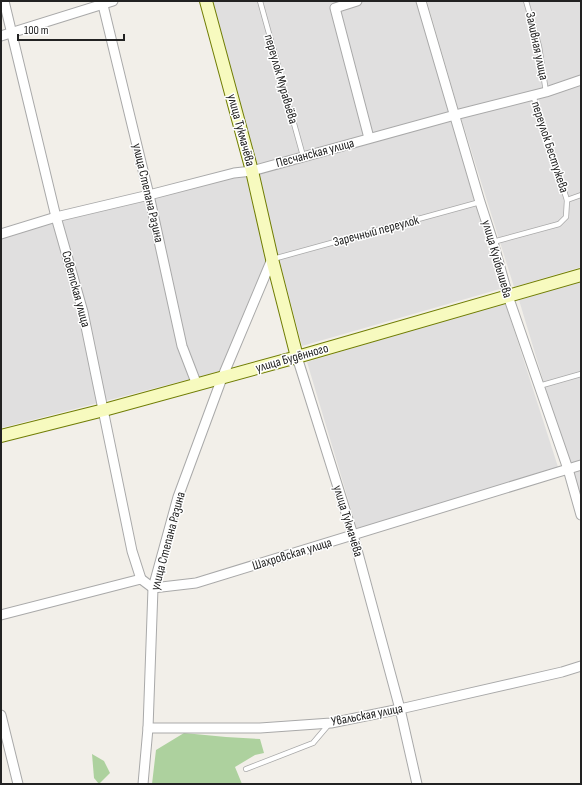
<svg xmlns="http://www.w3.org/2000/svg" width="582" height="785" font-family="'Sofia Sans Condensed',sans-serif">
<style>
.residential{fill:#e0dfdf}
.forest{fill:#add19e}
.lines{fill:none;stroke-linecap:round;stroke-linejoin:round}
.lane-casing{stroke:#a9a9a9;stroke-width:6}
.street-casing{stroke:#a9a9a9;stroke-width:11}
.secondary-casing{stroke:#707d05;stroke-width:14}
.lane{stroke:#fff;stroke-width:4.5}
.street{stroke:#fff;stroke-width:9}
.secondary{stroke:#f7fabf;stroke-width:12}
.labels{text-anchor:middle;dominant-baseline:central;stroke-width:3;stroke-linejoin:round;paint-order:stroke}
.street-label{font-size:13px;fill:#222;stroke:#fff}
</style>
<rect width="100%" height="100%" fill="#f2efe9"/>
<!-- residential -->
<g class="residential">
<path d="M211,1H416L500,289L302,346Z"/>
<path d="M427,1H581V267L514,287L458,108Z"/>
<path d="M246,175L267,260L221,371L1,428V237L67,216Z"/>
<path d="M581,281V506L519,300Z"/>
<path d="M505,302L558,467L357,529L307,362Z"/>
</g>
<!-- forest -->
<g class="forest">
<path d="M184,733L226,737L260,739L264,753L255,755L235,767L242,784H152L156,750Z"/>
<path d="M92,754L104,761L110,773L99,784L94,778Z"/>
</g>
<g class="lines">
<defs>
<g id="lane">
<path d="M260,1L303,156"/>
<path d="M526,1L539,46L546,92"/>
<path d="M567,200L581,195"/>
<path d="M493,242L559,224L566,217L567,200L533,95"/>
<path d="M273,259L480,202"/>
<path d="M539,386L581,374"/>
<path d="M246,769L313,743L330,723"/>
</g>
<g id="street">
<path d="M4,1L56,217L83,312L132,551L141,579"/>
<path d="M102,1L149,195L182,346L197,385"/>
<path d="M357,1L335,8L369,138"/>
<path d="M421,1L480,202L493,242L508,296L568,469L581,515"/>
<path d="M1,36L113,1"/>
<path d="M1,234L56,217L149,195L234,173L252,171L455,115L546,92L581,80"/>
<path d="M297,357L353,535L400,709L417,784"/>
<path d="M1,615L141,579L153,588L196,583L581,465"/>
<path d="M1,715L18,784"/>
<path d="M148,728H260L331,723L400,709L562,672L581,666"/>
<path d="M143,784L148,728L153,588L178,497L222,378L272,259"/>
</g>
<g id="secondary">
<path d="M206,1L252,171L272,259L297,357"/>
<path d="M1,436L104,410L297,357L581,275"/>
</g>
</defs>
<!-- lane casing -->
<use href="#lane" class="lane-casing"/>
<!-- street casing -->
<use href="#street" class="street-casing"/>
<!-- secondary casing -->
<use href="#secondary" class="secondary-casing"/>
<!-- lane -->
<use href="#lane" class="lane"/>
<!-- street -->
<use href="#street" class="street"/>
<!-- secondary -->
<use href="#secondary" class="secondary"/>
</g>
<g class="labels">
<!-- street labels -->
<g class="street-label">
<text transform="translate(537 46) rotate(78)">Заливная улица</text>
<text transform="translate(281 79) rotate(74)">переулок Муравьёва</text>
<text transform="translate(241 130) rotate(75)">улица Тукмачёва</text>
<text transform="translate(550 147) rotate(72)">переулок Бестужева</text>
<text transform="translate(315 153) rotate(-15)">Песчанская улица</text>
<text transform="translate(148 193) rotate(77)">улица Степана Разина</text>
<text transform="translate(376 231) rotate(-15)">Заречный переулок</text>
<text transform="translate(497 259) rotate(74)">улица Куйбышева</text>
<text transform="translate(76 289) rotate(75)">Советская улица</text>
<text transform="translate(292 358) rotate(-16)">улица Будённого</text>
<text transform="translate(348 521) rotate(73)">улица Тукмачёва</text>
<text transform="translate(168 541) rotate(-75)">улица Степана Разина</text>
<text transform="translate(292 554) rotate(-17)">Шахровская улица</text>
<text transform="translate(367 715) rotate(-11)">Увальская улица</text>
</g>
</g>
<!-- border -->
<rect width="582" height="785" fill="none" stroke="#222222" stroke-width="4"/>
<!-- scale -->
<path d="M18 34v6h106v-6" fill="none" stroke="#222222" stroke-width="2"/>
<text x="24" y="34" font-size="12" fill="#222222" stroke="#ffffff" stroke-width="3" paint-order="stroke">100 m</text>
</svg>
